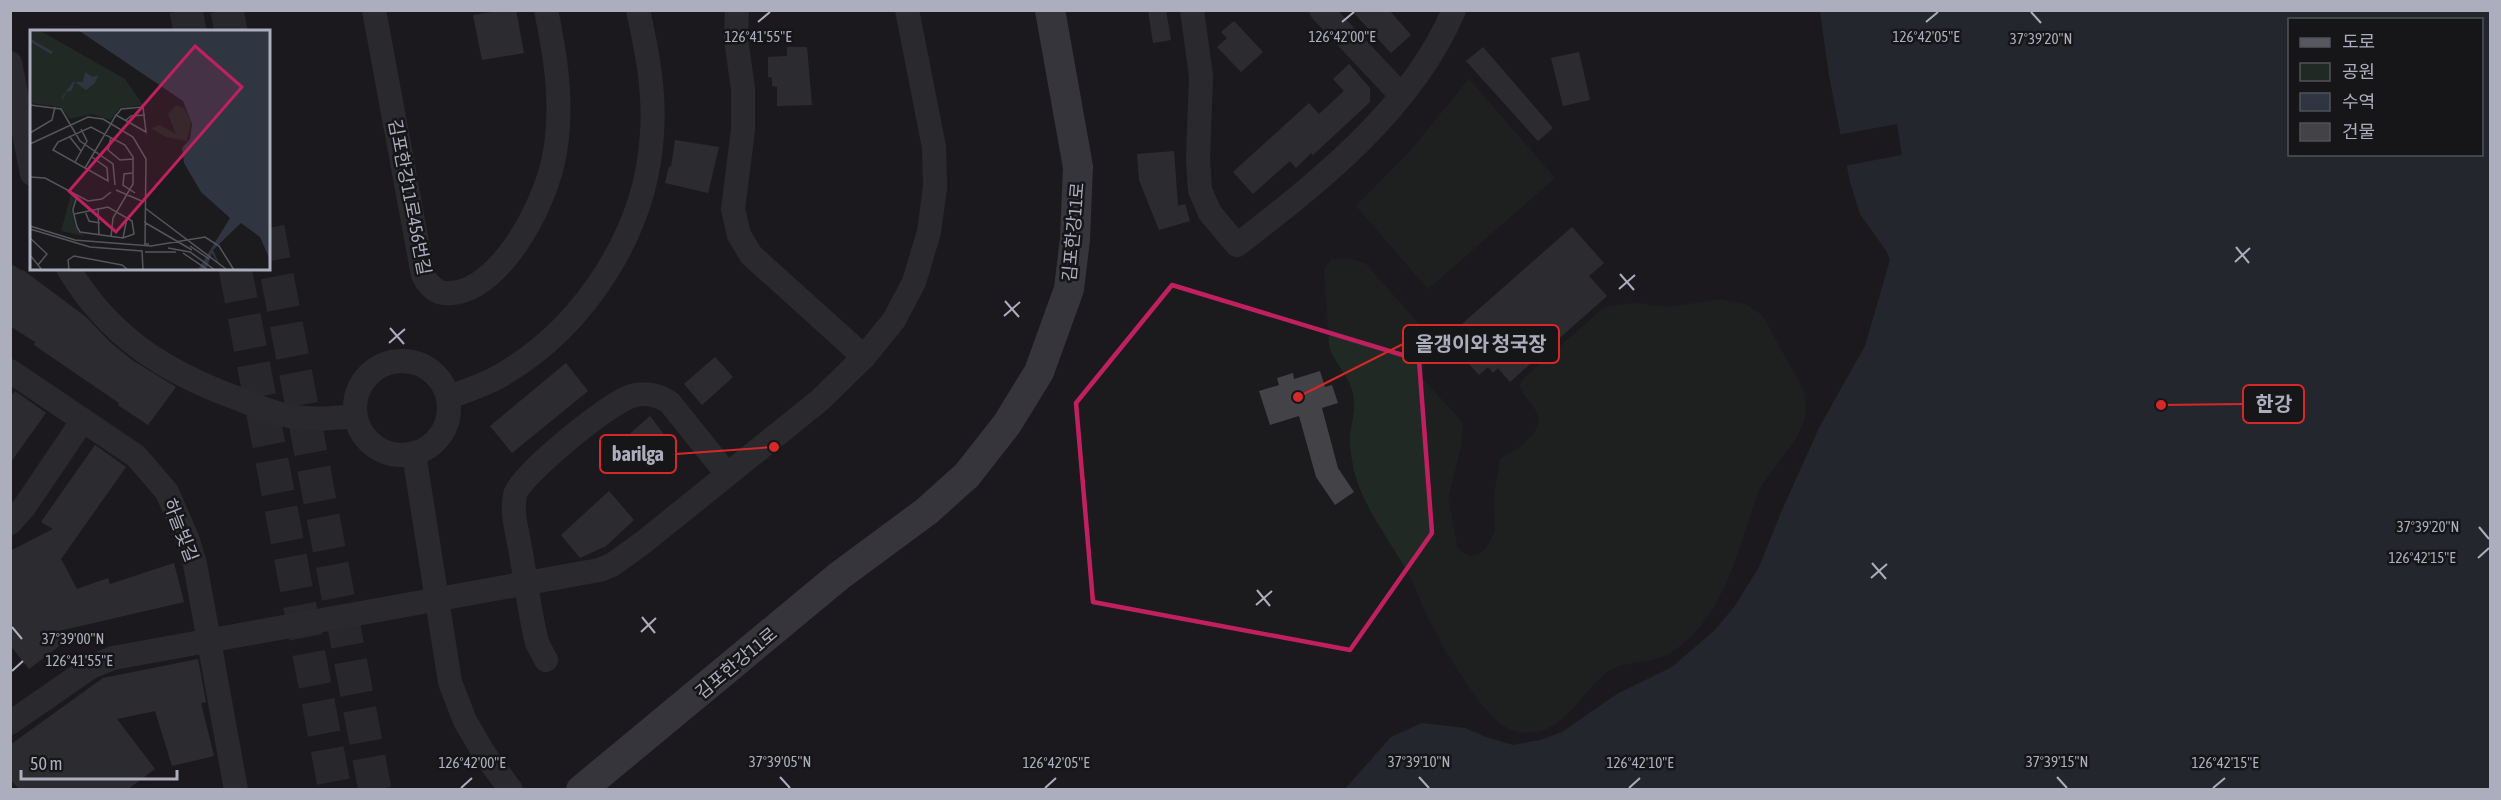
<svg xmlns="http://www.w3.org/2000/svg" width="2501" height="800" font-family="'Asap Condensed','Noto Sans KR',sans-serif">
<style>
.green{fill:#202923}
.water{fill:#2f3642;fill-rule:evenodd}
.pier{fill:#1b1a1d}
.building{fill:#424247}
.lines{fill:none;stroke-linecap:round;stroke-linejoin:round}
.highway-tunnel{stroke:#38383d;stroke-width:33;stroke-dasharray:33 16;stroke-linecap:butt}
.minor{stroke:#3d3d44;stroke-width:24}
.major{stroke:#575761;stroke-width:30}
.marked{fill:none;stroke:#c12060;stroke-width:4.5;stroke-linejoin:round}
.ticks{fill:none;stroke:#acaebd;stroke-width:2}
.labels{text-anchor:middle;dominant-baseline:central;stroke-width:5;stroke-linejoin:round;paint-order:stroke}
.street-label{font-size:18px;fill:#acaebd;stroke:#161518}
.inset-river{fill:none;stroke:#2f3642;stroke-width:3}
.inset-road{fill:none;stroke:#55555d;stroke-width:1.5}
.view{fill:#c12060;fill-opacity:0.15;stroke:#c12060;stroke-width:3}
.inset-edge{fill:none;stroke:#acaebd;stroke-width:3}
.ticks-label{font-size:15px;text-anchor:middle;fill:#acaebd;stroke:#161518;stroke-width:5;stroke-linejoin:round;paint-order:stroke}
.leader{fill:none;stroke:#d62828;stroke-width:2}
.callout-dot{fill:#d62828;stroke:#161518;stroke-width:2}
.callout{fill:#161518;stroke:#d62828;stroke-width:2}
.callout-label{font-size:20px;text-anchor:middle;font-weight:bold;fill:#acaebd}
</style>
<rect width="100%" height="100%" fill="#1b1a1d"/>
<!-- green -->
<g class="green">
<path d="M1469,79L1555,178L1428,289L1356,206L1411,150Z"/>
<path d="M1346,258L1365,263L1426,332L1423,379L1463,423L1461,446L1448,498L1457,546L1463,553L1470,556L1479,554L1486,548L1495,532L1494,495L1500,459C1514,452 1544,433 1538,415C1534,405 1524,397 1520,387L1522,380L1601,310L1609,306L1635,303L1670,307L1720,299L1745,304L1762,315L1804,391C1814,434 1778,456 1759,490C1738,548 1725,619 1670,653C1650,665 1624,659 1606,673C1577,696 1558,745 1512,730C1484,721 1441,643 1427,616C1419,599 1414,582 1404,566C1386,535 1363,506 1354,471C1352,460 1349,446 1350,435C1352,419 1357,406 1352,390C1346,369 1325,356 1329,334L1324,269L1331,260Z"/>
</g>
<!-- water -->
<path class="water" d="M1820,11H2490V789L1344,790L1391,737L1422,723L1465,728L1486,737L1513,745L1540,740L1562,732L1617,694L1672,667L1714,631L1735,606L1759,567L1783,508L1820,426L1865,346L1890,260L1887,252L1860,214L1850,182L1829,76ZM2290,20H2482V154H2290Z"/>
<!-- pier -->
<path class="pier" d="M1897,124L1902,155L1844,166L1837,135Z"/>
<!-- building -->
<g class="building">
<path d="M505,10H516L524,53L482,60L473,15Z"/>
<path d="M1148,10H1166L1171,40L1153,43Z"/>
<path d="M1351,10H1389L1411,35L1391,53Z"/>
<path d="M1234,21L1263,52L1241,72L1217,47L1227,38L1221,32Z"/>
<path d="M787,47H807L812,105L777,106V87L772,86V78L768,77V57L787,56Z"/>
<path d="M1483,47L1553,128L1538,141L1466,61Z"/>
<path d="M1579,52L1590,100L1563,106L1551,58Z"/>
<path d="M1349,64L1370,88V102L1313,155L1311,153L1296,168L1290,161L1253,194L1233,172L1309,103L1319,114L1344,91L1333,79Z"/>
<path d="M675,140L719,147L708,193L665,183L669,166L671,167Z"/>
<path d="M1174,151L1178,206L1185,204L1190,221L1159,230L1139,180L1137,154Z"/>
<path d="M1572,227L1604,263L1589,276L1607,296L1510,382L1498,368L1493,373L1488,367L1479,375L1446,338Z"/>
<path d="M10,263L22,271L23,270L86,317L111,343L132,360L176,387L148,425L118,405L119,403L34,345L35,342L10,326Z"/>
<path d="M715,357L733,377L702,405L684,384Z"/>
<path d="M566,363L588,391L512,453L490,426Z"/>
<path d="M1320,371L1325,387L1332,385L1338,403L1322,408L1338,468L1354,492L1335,505L1316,477L1299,416L1270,425L1259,391L1279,385L1277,378L1293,373L1294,379Z"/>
<path d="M15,391L46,413L10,463V397Z"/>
<path d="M650,416L666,437L641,458L640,457L630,465L615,447Z"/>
<path d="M95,445L126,467L61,559L77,589L108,578L110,584L174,563L184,602L59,631L67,640L29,669L10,645V551L53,529L41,522Z"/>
<path d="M609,491L634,520L606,546L580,558L561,535Z"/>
<path d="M198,659L206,702L201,703L214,756L172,766L155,711L117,719L155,769L128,789H19L10,779V745L103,678Z"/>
</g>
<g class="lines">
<!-- highway-tunnel -->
<g class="highway-tunnel">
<path d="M186,10L190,32"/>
<path d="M227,10L231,32"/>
<path d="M268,228L375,790"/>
<path d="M235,268L335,790"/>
</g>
<!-- minor -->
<g class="minor">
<path d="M374,10L423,275C429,287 438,295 452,293C504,288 548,198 555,152C563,104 556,58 546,10"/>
<path d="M737,10L736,39L743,89V130L733,209L739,235L751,255L864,357"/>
<path d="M1192,10L1201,76L1198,160L1200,190L1210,213L1237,245C1320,181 1412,109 1454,10"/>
<path d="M1321,10L1401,95"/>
<path d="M10,63L32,174"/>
<path d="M68,268C109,337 165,372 239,399C256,406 277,415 296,417C316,420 335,418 355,416"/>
<circle cx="402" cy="408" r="47"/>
<path d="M10,371L136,456L167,492L187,538L195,564L236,790"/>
<path d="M449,397C466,391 484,385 500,376C585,327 647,231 652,133C655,91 647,51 638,10"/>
<path d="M414,454L450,682L465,721L485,755L511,790"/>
<path d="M10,523L25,506L83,420"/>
<path d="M546,660L537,643C530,614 526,583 521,553C518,535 511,513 515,495C519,476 611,401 632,396C645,392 659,395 670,403L727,474"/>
<path d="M10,723L91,667L113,658L599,570L612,565L645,541L820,400L864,357L894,320L914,282L929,232L935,187L934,147L907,10"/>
</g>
<!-- major -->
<path class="major" d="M581,790L839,576L927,511L967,475L1007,424L1039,372L1069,289L1075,239L1078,167L1050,10"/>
</g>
<!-- marked area -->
<path d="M0 0H2501V800H0ZM1172,285L1419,360L1432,533L1350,650L1093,602L1076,403Z" fill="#1b1a1d" fill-opacity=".55" fill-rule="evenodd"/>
<path class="marked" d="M1172,285L1419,360L1432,533L1350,650L1093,602L1076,403Z"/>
<!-- ticks -->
<path class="ticks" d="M2031,12L2041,23M758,22L770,12M1342,22L1354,12M1926,22L1938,12M2236,247L2249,263M2235,262L2250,248M1620,274L1634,290M1619,289L1635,275M1005,301L1019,317M1004,316L1020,302M390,328L404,344M389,343L405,329M2479,527L2489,539M2478,558L2489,548M1872,563L1886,579M1871,578L1887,564M1257,590L1270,606M1256,605L1272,591M642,617L655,633M12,627L22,639M641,632L656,618M12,671L23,661M780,777L790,788M1419,777L1429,788M2057,777L2067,788M461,788L472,778M1045,788L1056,778M1629,788L1640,778M2213,788L2225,778"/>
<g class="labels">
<!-- street labels -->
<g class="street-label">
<text transform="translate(410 197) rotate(79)">김포한강11로456번길</text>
<text transform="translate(1073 232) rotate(-85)">김포한강11로</text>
<text transform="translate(181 530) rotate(69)">하늘빛길</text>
<text transform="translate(736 663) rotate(-40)">김포한강11로</text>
</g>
</g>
<!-- overview -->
<g transform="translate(30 30)">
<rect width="240" height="240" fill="#1b1a1d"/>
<path d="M0,0H9L95,49L113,75L90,78L80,90L62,84L40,89L30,77L0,73ZM146,75L154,78L161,92L157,111L136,107L121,98L130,95L146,104L138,84ZM41,164L45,167L41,179L46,197L54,206L31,201Z" fill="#202923"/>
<path d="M48,0H240V230L230,207L211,193L183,220L192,240L182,223L176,240H168L200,188L171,162L154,133L152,118L160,109L162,94L153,71ZM55,42L63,47L68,45L65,53L56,60L45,52L41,61L36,62L32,71V67L43,52H53Z" fill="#2f3642"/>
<path class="inset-river" d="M0,10L22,23"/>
<path class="inset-road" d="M0,75L31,79L50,111L83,134L85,155M96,90L101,86L115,85M0,103L22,90L25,77M39,106L51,121M81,107L78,120L90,130L104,129M0,114L58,87L73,89L103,107L116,129L115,214H119M62,127L77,138L78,151L23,120L28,112L61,97L95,115L103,127V154L83,188L81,207M45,132L57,111L51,99M55,138L81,94L83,90L86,85L89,82L91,79L113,77L116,102L86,85M102,143L94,144L93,155L105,163M0,147L15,148L58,171L72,169L81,162M86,160L114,172M68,178L69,205M115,178L196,239M55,181L59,191L70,193M44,184L78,177L102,191L104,204L93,208L50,202L47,197L43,181V179L47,166M114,192L162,220M0,196L45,210M0,199L60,217L112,221L113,240M0,208L17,224L8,235M93,208L97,188M44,210L121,216L175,207L189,216L204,240M160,216L179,229M138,218L160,222L185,240M115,222H146M153,223L178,240M0,225L12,240M39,240L38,230L44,226L92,235L98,240"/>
<path class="view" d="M165,16L212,57L86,202L39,161Z"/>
<rect width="240" height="240" class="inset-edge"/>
</g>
<g class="ticks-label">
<text x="758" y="42">126°41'55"E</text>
<text x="1342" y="42">126°42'00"E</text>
<text x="1926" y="42">126°42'05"E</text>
<text x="2041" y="44">37°39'20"N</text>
<text x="2428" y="532">37°39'20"N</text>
<text x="2422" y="563">126°42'15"E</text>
<text x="73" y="644">37°39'00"N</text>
<text x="79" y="666">126°41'55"E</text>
<text x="780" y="767">37°39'05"N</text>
<text x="1419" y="767">37°39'10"N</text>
<text x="2057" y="767">37°39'15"N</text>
<text x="472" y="768">126°42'00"E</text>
<text x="1056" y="768">126°42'05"E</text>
<text x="1640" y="768">126°42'10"E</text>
<text x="2225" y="768">126°42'15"E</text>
</g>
<!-- callouts -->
<path class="leader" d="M1298 397L1403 344M2161 405L2243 404M774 447L676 454"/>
<g class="callout-dot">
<circle cx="1298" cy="397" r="6"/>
<circle cx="2161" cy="405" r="6"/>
<circle cx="774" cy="447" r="6"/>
</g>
<g class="callout">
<rect x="1403" y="325" width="156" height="38" rx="6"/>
<rect x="2243" y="385" width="61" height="38" rx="6"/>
<rect x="600" y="435" width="76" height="38" rx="6"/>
</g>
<g class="callout-label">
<text x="1481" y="351">올갱이와 청국장</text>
<text x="2274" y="411">한강</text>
<text x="638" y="461">barilga</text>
</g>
<!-- border -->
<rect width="2501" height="800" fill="none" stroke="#acaebd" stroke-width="24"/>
<!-- legend -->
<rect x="2288" y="18" width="195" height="138" fill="#161518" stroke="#52525a" stroke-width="1.5"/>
<rect x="2300" y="38" width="30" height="9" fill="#575761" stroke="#52525a" stroke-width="1.5"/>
<text x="2342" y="48" font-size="18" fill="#acaebd">도로</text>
<rect x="2300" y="63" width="30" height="18" fill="#202923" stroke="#52525a" stroke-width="1.5"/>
<text x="2342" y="78" font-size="18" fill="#acaebd">공원</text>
<rect x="2300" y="93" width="30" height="18" fill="#2f3642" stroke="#52525a" stroke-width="1.5"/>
<text x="2342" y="108" font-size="18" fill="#acaebd">수역</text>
<rect x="2300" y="123" width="30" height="18" fill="#424247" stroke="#52525a" stroke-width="1.5"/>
<text x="2342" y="138" font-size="18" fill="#acaebd">건물</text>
<!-- scale -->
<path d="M21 770v9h156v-9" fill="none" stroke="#acaebd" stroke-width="3"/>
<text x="30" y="770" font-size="18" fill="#acaebd" stroke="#161518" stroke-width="4.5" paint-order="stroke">50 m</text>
</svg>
